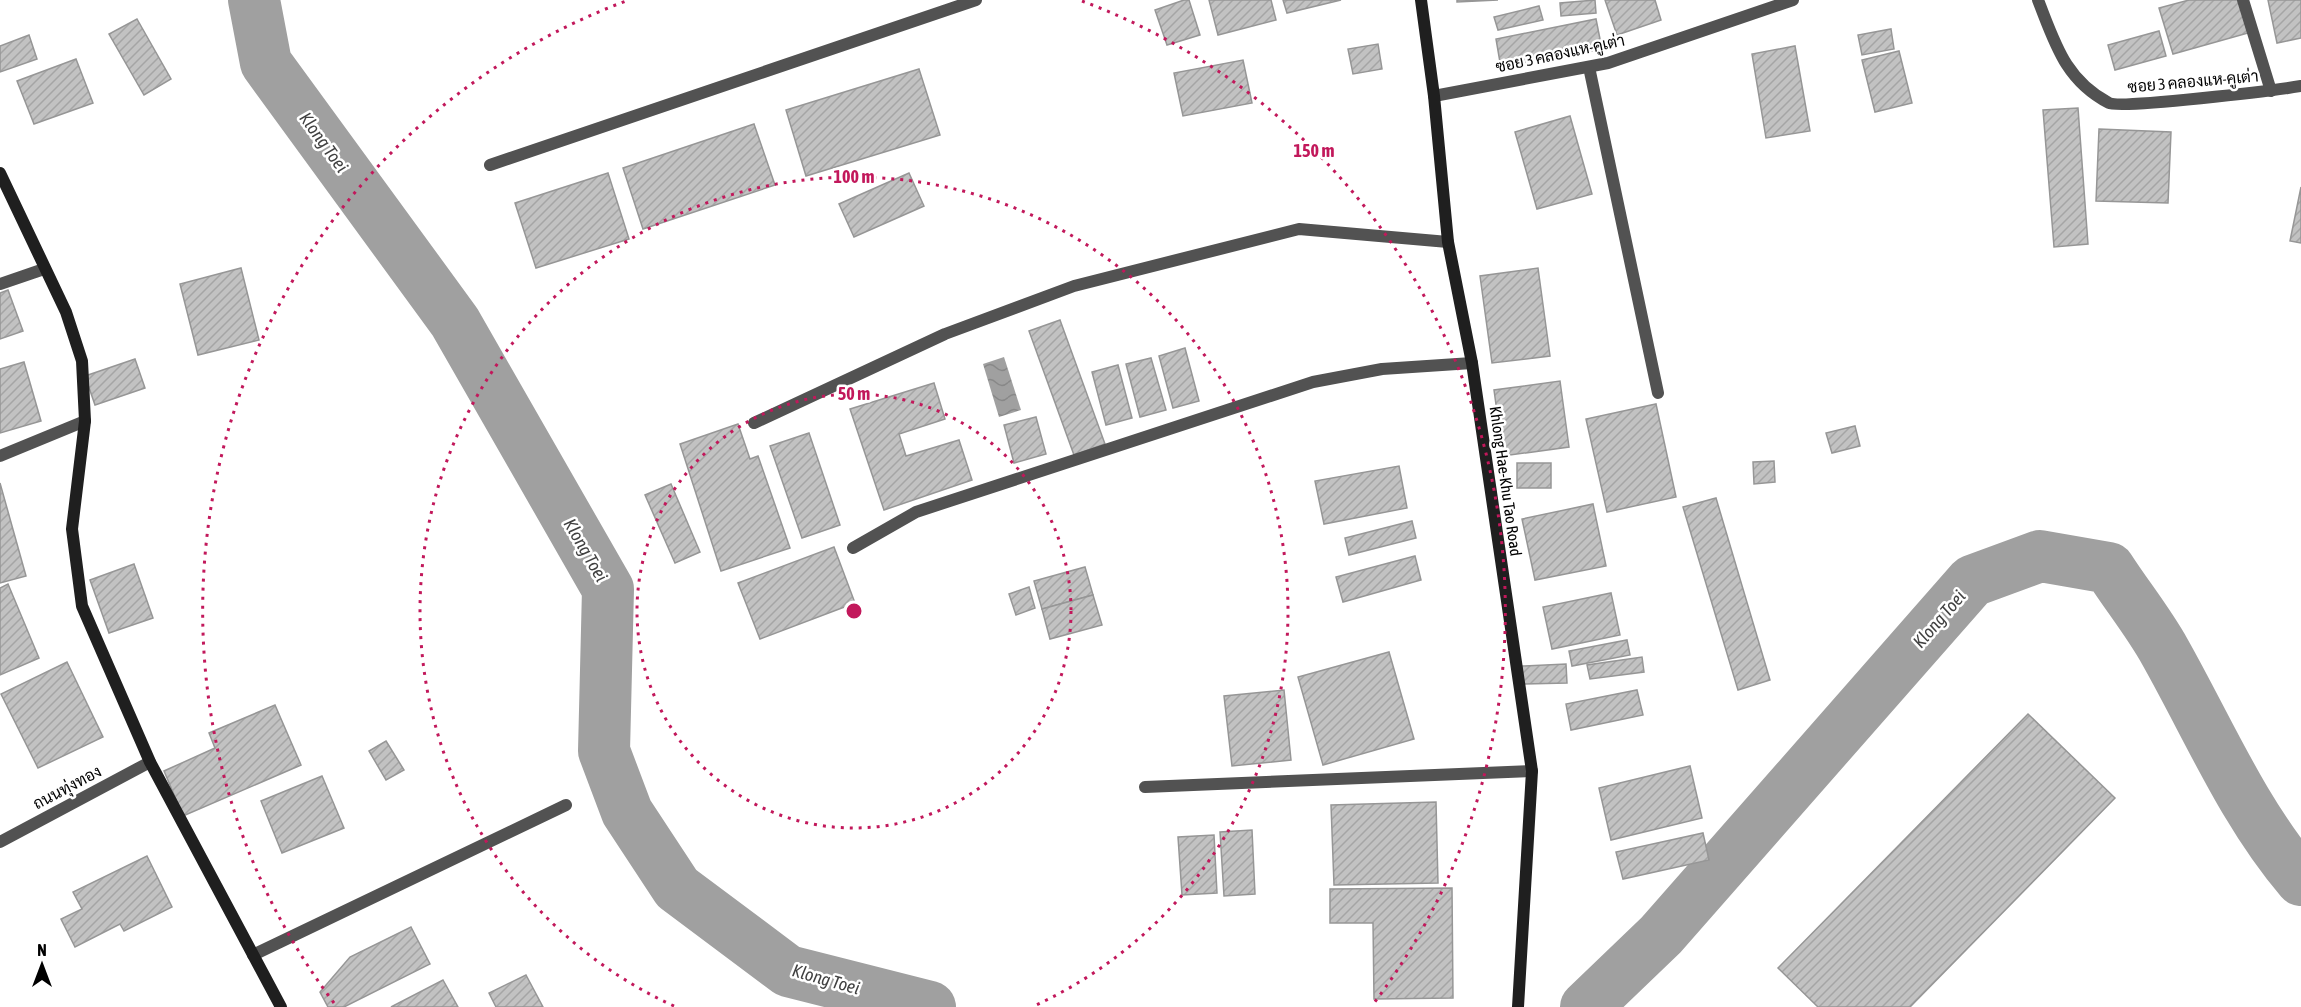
<svg xmlns="http://www.w3.org/2000/svg" width="2301" height="1007" font-family="'Asap Condensed',Sarabun,sans-serif">
<style>
.water{fill:url(#water-waves)}
.lines{fill:none;stroke-linecap:round;stroke-linejoin:round}
.river{stroke:#a0a0a0;stroke-width:52}
.building{fill:url(#building-hatch);stroke:#969696;stroke-width:1.5}
.lane{stroke:#525252;stroke-width:12}
.street{stroke:#525252;stroke-width:12}
.secondary{stroke:#1f1f1f;stroke-width:12}
.ring{fill:none;stroke:#c2185b;stroke-width:3;stroke-dasharray:3 6}
.labels{text-anchor:middle;dominant-baseline:central;stroke-width:5;stroke-linejoin:round;paint-order:stroke}
.street-label{font-size:16px;fill:#000;stroke:#fff}
.water-label{font-size:18px;font-style:italic;fill:#414141;stroke:#fff}
.centre{fill:#c2185b;stroke:#fff;stroke-width:3}
.ring-label{font-size:18px;text-anchor:middle;font-weight:bold;fill:#c2185b;stroke:#fff;stroke-width:5;stroke-linejoin:round;paint-order:stroke}
</style>
<defs>
<pattern id="water-waves" width="16" height="10" patternUnits="userSpaceOnUse" patternTransform="scale(1.5)"><rect width="16" height="10" fill="#a0a0a0"/><path d="M0 5q4-4 8 0t8 0" fill="none" stroke="#888"/></pattern>
<pattern id="building-hatch" width="6" height="6" patternUnits="userSpaceOnUse" patternTransform="scale(1.5)"><rect width="6" height="6" fill="#c2c2c2"/><path d="M-1 1l2-2M0 6l6-6M5 7l2-2" fill="none" stroke="#a5a5a5"/></pattern>
</defs>
<rect width="100%" height="100%" fill="#fff"/>
<!-- water -->
<path class="water" d="M1004,357L1021,410L999,417L983,364Z"/>
<g class="lines">
<!-- river -->
<g class="river">
<path d="M254,0L266,63L455,322L608,589L604,751L627,812L677,888L788,971L930,1007"/>
<path d="M1586,1007L1661,935L1972,581L2040,556L2109,568C2127,596 2149,623 2165,652C2209,730 2243,812 2301,880"/>
</g>
</g>
<!-- building -->
<g class="building">
<path d="M1184,0H1189L1200,35L1167,45L1155,10Z"/>
<path d="M1209,0H1271L1276,20L1218,35Z"/>
<path d="M1283,0H1341L1287,13Z"/>
<path d="M1457,0H1498L1457,2Z"/>
<path d="M1595,0L1596,13L1561,16L1560,3Z"/>
<path d="M1605,0H1655L1661,20L1617,35Z"/>
<path d="M2189,0H2239L2248,33L2173,54L2159,8Z"/>
<path d="M2268,0H2301V38L2277,43Z"/>
<path d="M1539,6L1543,20L1498,30L1494,17Z"/>
<path d="M137,19L171,79L144,95L109,34Z"/>
<path d="M1596,19L1602,49L1501,68L1496,39Z"/>
<path d="M1891,29L1894,49L1862,55L1858,35Z"/>
<path d="M2159,31L2166,56L2115,70L2108,45Z"/>
<path d="M29,35L37,59L0,72V46Z"/>
<path d="M1378,44L1382,69L1353,74L1348,49Z"/>
<path d="M1795,46L1810,131L1766,138L1752,54Z"/>
<path d="M1899,51L1912,103L1875,112L1862,60Z"/>
<path d="M76,59L93,103L34,124L17,81Z"/>
<path d="M1243,60L1252,103L1183,116L1174,73Z"/>
<path d="M919,69L940,135L806,176L786,110Z"/>
<path d="M2078,108L2088,244L2054,247L2043,110Z"/>
<path d="M1570,116L1592,194L1537,209L1515,132Z"/>
<path d="M754,124L775,185L643,229L623,168Z"/>
<path d="M2099,129L2171,132L2168,203L2096,201Z"/>
<path d="M608,173L629,239L536,268L515,203Z"/>
<path d="M909,173L924,206L854,237L839,204Z"/>
<path d="M2301,187V243L2290,241Z"/>
<path d="M241,268L259,340L198,355L180,284Z"/>
<path d="M1538,268L1550,356L1492,363L1480,276Z"/>
<path d="M8,290L23,331L0,339V293Z"/>
<path d="M1060,320L1105,444L1074,455L1029,331Z"/>
<path d="M1185,348L1199,401L1173,408L1159,356Z"/>
<path d="M1151,358L1166,410L1140,417L1126,364Z"/>
<path d="M135,359L145,388L95,405L85,376Z"/>
<path d="M24,362L41,421L0,433V369Z"/>
<path d="M1118,365L1132,418L1106,425L1092,372Z"/>
<path d="M1560,381L1569,447L1503,456L1494,390Z"/>
<path d="M934,383L945,419L899,434L906,456L959,440L972,480L884,510L850,409Z"/>
<path d="M1656,404L1676,497L1607,512L1586,419Z"/>
<path d="M1036,417L1046,454L1014,463L1004,425Z"/>
<path d="M738,424L750,459L758,456L790,548L721,571L680,444Z"/>
<path d="M1855,426L1860,446L1832,453L1826,433Z"/>
<path d="M809,433L840,525L802,538L770,446Z"/>
<path d="M1774,461L1775,482L1754,484L1753,462Z"/>
<rect x="1517" y="463" width="34" height="25"/>
<path d="M1399,466L1407,508L1324,524L1315,481Z"/>
<path d="M0,483L26,576L0,583Z"/>
<path d="M671,484L700,552L675,563L645,495Z"/>
<path d="M1716,498L1770,680L1738,690L1683,507Z"/>
<path d="M1593,504L1606,566L1535,580L1522,519Z"/>
<path d="M1412,521L1416,538L1349,555L1345,538Z"/>
<path d="M834,547L855,603L760,639L738,583Z"/>
<path d="M1415,556L1421,580L1343,602L1336,577Z"/>
<path d="M134,564L153,618L109,633L90,580Z"/>
<path d="M1085,567L1093,595L1042,609L1034,581Z"/>
<path d="M8,584L39,658L0,675V588Z"/>
<path d="M1029,587L1035,608L1016,615L1009,594Z"/>
<path d="M1611,593L1620,635L1552,649L1543,607Z"/>
<path d="M1093,595L1102,625L1050,639L1042,609Z"/>
<path d="M1627,640L1630,655L1572,666L1569,651Z"/>
<path d="M1389,652L1414,739L1323,765L1298,677Z"/>
<path d="M1642,657L1644,672L1590,679L1587,665Z"/>
<path d="M67,662L103,737L38,768L1,694Z"/>
<path d="M1566,664L1567,683L1523,684L1522,666Z"/>
<path d="M1284,690L1291,760L1232,766L1224,696Z"/>
<path d="M1637,690L1643,715L1571,730L1566,704Z"/>
<path d="M275,705L301,765L183,816L164,771L215,748L209,733Z"/>
<path d="M2028,714L2115,798L1910,1007H1818L1778,968Z"/>
<path d="M386,741L404,770L386,780L369,751Z"/>
<path d="M1690,766L1702,818L1611,840L1599,788Z"/>
<path d="M322,776L344,828L282,853L261,801Z"/>
<path d="M1436,802L1438,883L1334,885L1331,805Z"/>
<path d="M1252,830L1255,894L1224,896L1220,832Z"/>
<path d="M1703,833L1709,860L1623,879L1616,852Z"/>
<path d="M1214,835L1217,893L1182,895L1178,837Z"/>
<path d="M147,856L172,907L124,931L120,924L75,947L61,919L82,909L73,892Z"/>
<path d="M1452,888L1453,998L1374,999L1373,923H1330V889Z"/>
<path d="M411,927L430,964L344,1007H328L320,992L350,957Z"/>
<path d="M526,975L543,1007H496L489,993Z"/>
<path d="M443,980L458,1007H391Z"/>
</g>
<g class="lines">
<!-- lane -->
<path class="lane" d="M1589,67L1658,393"/>
<!-- street -->
<g class="street">
<path d="M2038,0C2055,43 2065,80 2109,103C2121,109 2278,90 2301,86"/>
<path d="M2243,0L2271,91"/>
<path d="M1434,96L1608,63L1793,0"/>
<path d="M490,165L976,0"/>
<path d="M0,284L44,269"/>
<path d="M754,423L945,334L1074,286L1299,229L1448,242"/>
<path d="M0,456L85,421"/>
<path d="M853,548L916,512L1313,382L1382,369L1472,363"/>
<path d="M1145,787L1532,771"/>
<path d="M0,842L150,762"/>
<path d="M253,955L566,805"/>
</g>
<!-- secondary -->
<g class="secondary">
<path d="M1421,0L1434,96L1448,242L1472,363L1532,771L1518,1007"/>
<path d="M0,173L66,312L82,361L85,421L72,529L82,606L150,762L281,1007"/>
</g>
</g>
<!-- distance rings -->
<g class="ring">
<circle cx="854" cy="611" r="217"/>
<path d="M674 1006A434 434 0 1 1 1034 1006"/>
<path d="M334 1003A651 651 0 0 1 626 1M1082 1A651 651 0 0 1 1374 1003"/>
</g>
<g class="labels">
<!-- street labels -->
<g class="street-label">
<text transform="translate(1560 53) rotate(-12)">ซอย 3 คลองแห-คูเต่า</text>
<text transform="translate(2193 81) rotate(-5)">ซอย 3 คลองแห-คูเต่า</text>
<text transform="translate(1506 481) rotate(82)">Khlong Hae-Khu Tao Road</text>
<text transform="translate(67 787) rotate(-28)">ถนนทุ่งทอง</text>
</g>
<!-- water labels -->
<g class="water-label">
<text transform="translate(324 142) rotate(54)">Klong Toei</text>
<text transform="translate(586 550) rotate(60)">Klong Toei</text>
<text transform="translate(1939 619) rotate(-49)">Klong Toei</text>
<text transform="translate(826 979) rotate(16)">Klong Toei</text>
</g>
</g>
<circle cx="854" cy="611" r="9" class="centre"/>
<g class="ring-label">
<text x="1314" y="157">150 m</text>
<text x="854" y="183">100 m</text>
<text x="854" y="400">50 m</text>
</g>
<!-- north arrow -->
<g transform="translate(42 965)" stroke="#ffffff" stroke-width="4.5" paint-order="stroke">
<path d="M0-4.5L10 22L0 15L-10 22Z" fill="#000000"/>
<text y="-9" font-size="16" font-weight="bold" text-anchor="middle" fill="#000000">N</text>
</g>
</svg>
